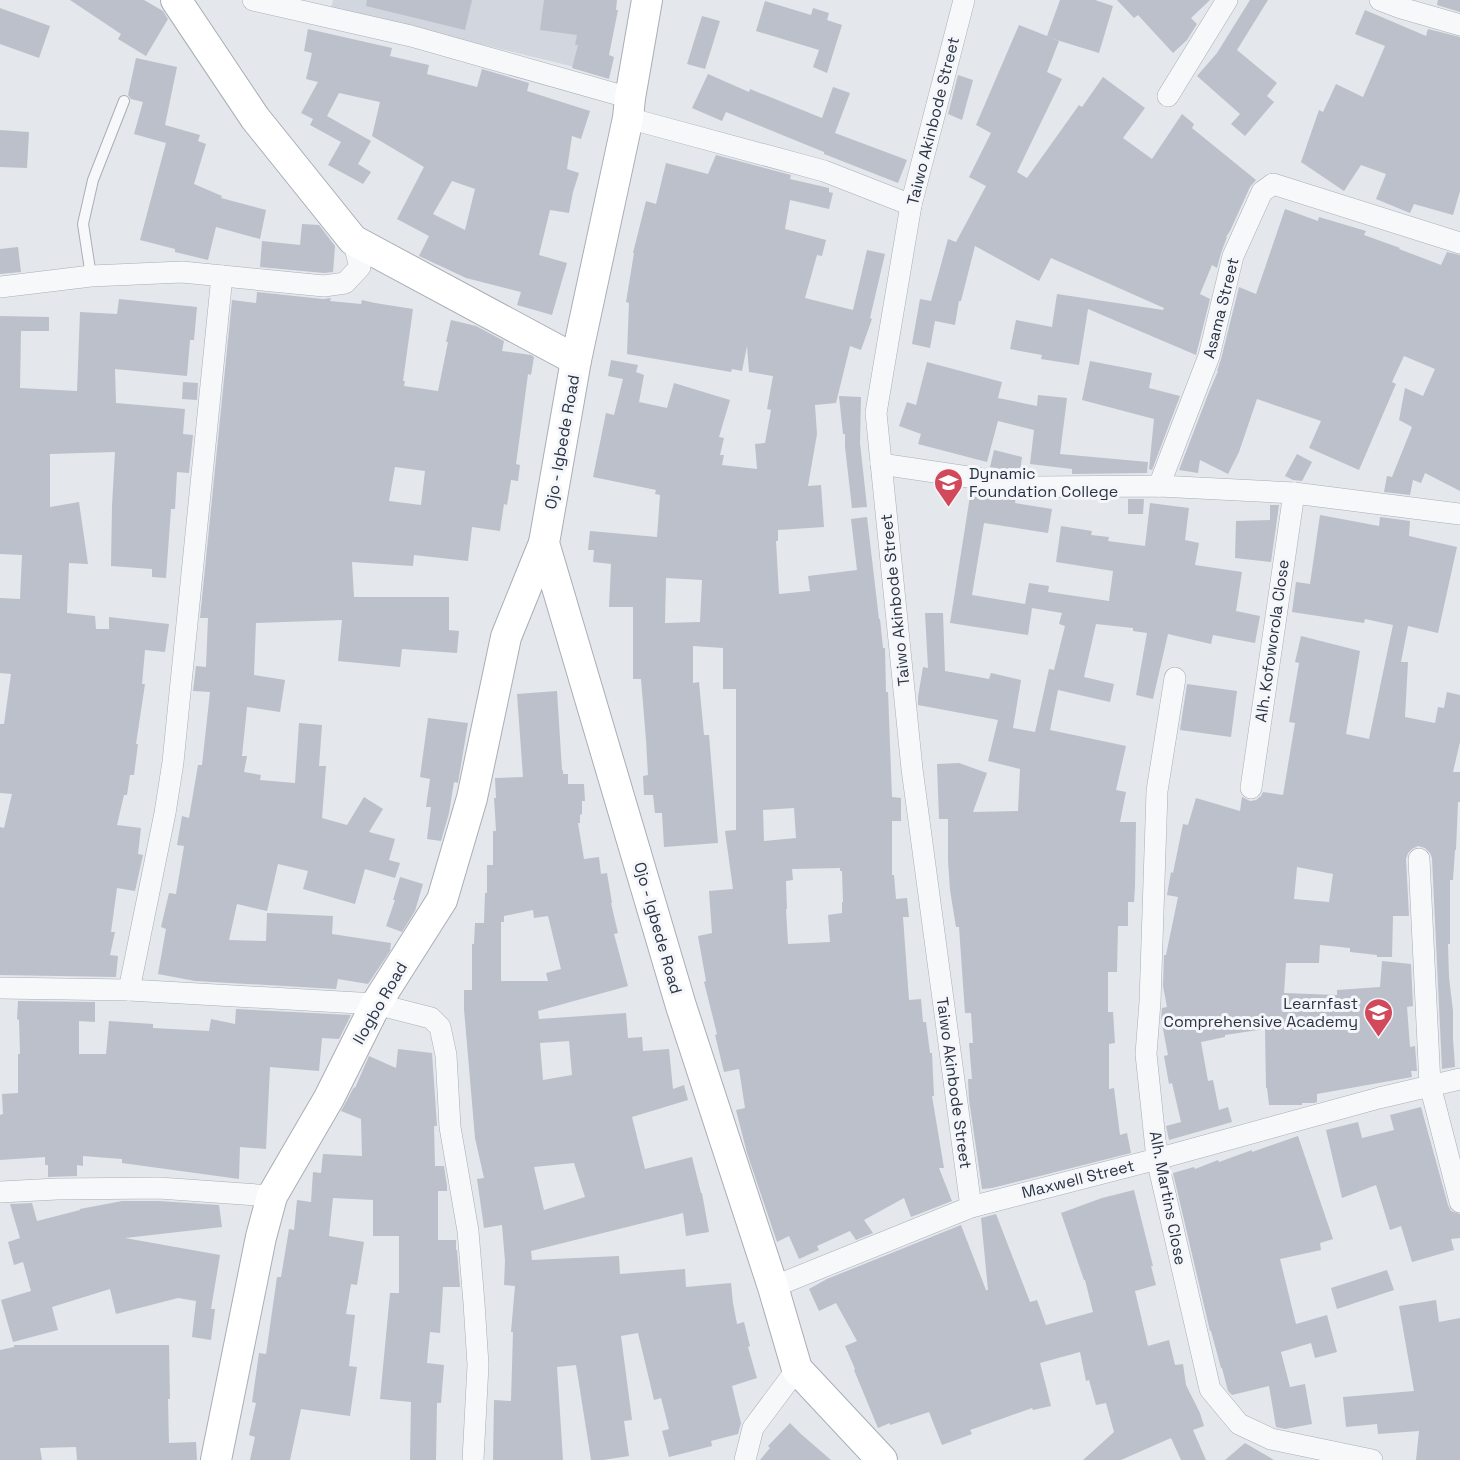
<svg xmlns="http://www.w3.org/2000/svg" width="1460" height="1460" font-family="'Space Grotesk',sans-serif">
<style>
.built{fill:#d2d6de}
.building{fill:#bbc0ca;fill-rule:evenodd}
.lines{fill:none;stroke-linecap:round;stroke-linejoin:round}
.service-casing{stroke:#a9aeb7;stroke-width:12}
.minor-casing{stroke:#a9aeb7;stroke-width:22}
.secondary-casing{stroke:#a9aeb7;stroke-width:32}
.service{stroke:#f7f8fa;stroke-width:10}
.minor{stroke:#f7f8fa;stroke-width:21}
.secondary{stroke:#fff;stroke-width:30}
.labels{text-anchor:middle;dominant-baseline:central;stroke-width:6;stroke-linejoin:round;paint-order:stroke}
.street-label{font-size:16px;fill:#2b3445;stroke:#f4f6f9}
.poi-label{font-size:16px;fill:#2b3445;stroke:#f4f6f9;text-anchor:start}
</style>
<rect width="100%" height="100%" fill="#e4e7ec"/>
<!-- built -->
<path class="built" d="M333,0H589L575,67L331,8Z"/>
<!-- building -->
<g class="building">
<path d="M70,0H144L163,11L168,19L146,56L118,39L121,34Z"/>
<path d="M367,0H472L465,30L366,6Z"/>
<path d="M544,0H617L616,10H618L609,55L614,57L609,79L572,68L578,45H575L577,35L540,30Z"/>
<path d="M1060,0H1095L1113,6L1099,53L1047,37L1059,41L1047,72L1062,79L1017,172L1027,178L1079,105L1082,107L1103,77L1145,108L1123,138L1152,159L1182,114L1194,124L1192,128L1256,180L1250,187L1230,231L1226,237H1227L1221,253L1217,268L1212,265L1200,294L1210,299L1196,355L1088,309L1079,365L1041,359L1042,355L1010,349L1016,320L1052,327L1057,294L1163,310L1164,308L1051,258L1039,281L975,246L961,301H959L955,325L935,321L930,348L912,344L920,299L931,301L948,239L956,242L986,186L969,177L991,133L976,125L1019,25L1047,36Z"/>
<path d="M1117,0H1210L1191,18L1197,24L1187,40L1173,53L1138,15L1134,18Z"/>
<path d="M1250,0H1268L1237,50L1277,83L1267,96L1274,102L1245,136L1231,124L1240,114L1197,76L1217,53Z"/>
<path d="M1438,0H1460V12L1437,5Z"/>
<path d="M765,1L811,15L813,8L829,13L827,20L842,25L827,73L813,67L819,50L756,31Z"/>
<path d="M0,8L50,26L39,58L0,44Z"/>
<path d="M1365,10L1426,36L1428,29L1460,37V191L1453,215L1414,204L1410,213L1376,199L1386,174L1361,165L1344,191L1301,162L1319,110L1323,112L1336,84L1363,97L1385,46L1355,34Z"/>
<path d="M702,16L720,21L705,69L687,64Z"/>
<path d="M308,29L392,48L390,56L429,65L427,74L477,87L482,69L529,83L527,91L590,111L581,139L572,136L567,169L579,173L573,192L569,213L550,210L539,255L567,263L552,315L517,305L521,292L466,278L419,256L429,236L397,219L424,167L372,136L380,102L339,93L327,116L371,141L358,164L371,172L363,184L328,165L341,142L310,125L313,119L301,113L318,82L306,79L312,53L304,51ZM452,181L475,189L465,230L433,214Z"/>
<path d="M136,58L177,67L165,125L200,135L198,141L206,144L194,184L222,196L221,198L266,210L260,239L216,227L208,260L175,252V249L140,240L166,143L134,134L143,102L131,99L128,95Z"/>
<path d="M708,74L749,92L750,89L822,118L833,87L850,93L835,133L907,160L898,183L824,154V152L726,112L722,121L692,108Z"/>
<path d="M958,75L973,80L962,120L948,114Z"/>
<path d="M0,130L29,132L27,168L0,167Z"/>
<path d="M716,155L791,175L790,179L829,188V192L833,193L829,209L790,200L785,229L826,240L822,256L817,255L805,298L853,310L867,250L885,254L870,318L872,319L861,350L850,346L836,403L815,405L817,434L808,486L821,485L824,527L778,530V541H776L779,594L810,591L808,576L857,570L851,519L867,517L879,619H880L883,648H885L886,692H888L892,797L901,798V821H892V875H894L896,899L907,898L909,917H903L909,1000L921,999L923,1022H926L930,1053H932L934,1096H932L944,1168H939L952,1201L911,1217L904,1198L864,1220L873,1233L856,1240L850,1231L817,1246L819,1250L799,1259L789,1236L777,1242L747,1153L736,1110L745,1108L739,1069L724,1072L715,1035L717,1034L704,982L706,981L698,936L712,933L709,891L733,889L725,831L736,830V689H723V648L693,646V683L699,682L704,735H709L718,843L664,847L662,813H655L653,795H644L643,776L648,775L646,740L641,679H633V607H609L611,564L593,562L594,550H588L590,531L657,537L660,495L655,494L656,490L593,477L606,413L614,415L623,379L608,376L611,360L638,365L636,372L644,375L639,402L667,408L674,383L730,400L719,437L724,438L720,455H724L722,465L757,469L755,444L765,443L771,410L767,409L773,376L749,372L747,346L742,371L732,369L731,372L627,354L629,303L626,302L634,253H633L646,201L656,204L666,163L708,174ZM666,578L702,580L700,622L665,623ZM794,808L796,838L764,841L763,810ZM840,868V871H842L843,902H842V913L828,915L830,942L788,944L786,909H787L786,881L793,880L792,869Z"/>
<path d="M1285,209L1318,221L1319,217L1366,231L1364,235L1400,248L1399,249L1441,265L1447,252L1460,255V491L1425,473L1421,483L1413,480L1410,495L1384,492L1387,476L1392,477L1412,427L1399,420L1405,388L1423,396L1435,369L1404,356L1392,382L1396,384L1359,470L1309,448L1321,421L1257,399L1239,452L1228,474L1200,460L1198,473L1179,470L1209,392L1218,371H1217L1221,359L1239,287L1256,294Z"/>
<path d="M302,224L319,225L335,246L333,272L324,273L260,267L262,241L300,245Z"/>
<path d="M18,247L21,272L0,274V249Z"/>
<path d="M257,292L323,299L331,298L330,301L361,304L362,300L375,303L413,309L403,381H405L404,386L438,391L448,342H446L451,320L476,326L504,341L502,351L531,355L534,357L531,375L528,374L520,435L516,464L520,465L518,481L511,480L507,505L504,504L500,531L472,527L468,561L414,555L413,566L352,562L354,597H449V630L459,631L457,653L402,649L400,667L338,661L342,620L256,623L254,675L285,680L280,712L247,707L242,756H247L244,772L261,775L260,780L295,783L299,723L322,725L319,766H326L322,818L347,825L364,797L383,809L369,832L395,839L389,860L400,863L395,878L365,869L355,904L303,889L308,871L278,864L267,911L237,904L229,940L266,941L267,913L333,916L332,934L391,943L390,951L368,984L338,979L336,989L195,981L158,974L166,929L161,927L169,893L176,894L184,846L177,845L182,816L189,818L198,765H202L210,692L193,691L196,666L206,667L208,618H200L232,300L256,303ZM395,467L425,471L421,505L389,501Z"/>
<path d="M119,299L197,307L194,340H190L187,376L115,369L116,403L185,409L183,434L193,435L189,473L177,472L175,509H171L166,578L152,577V569L111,566L112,506L115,452L50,454V507L79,502L88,564L69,563L67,613L95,616L96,629H109V617L169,624L165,652L145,650L142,684H145L136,744H138L134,775H130L127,795H124L117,825L141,828L138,854L143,855L135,891L117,888L111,932H115L110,955L118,956L116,977L0,975V827L4,828L12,794L0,793V724H4L11,674L0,673V598L20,599L22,555L0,554V316L49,317V331H21L20,388L77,391L80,312L117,314Z"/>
<path d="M1090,361L1152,373L1149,388L1180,396L1152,470L1149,469L1154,419L1082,400Z"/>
<path d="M927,362L1002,382L998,398L1037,406L1038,395L1067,398L1060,454L1148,462L1147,473L1074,474H1072V469L1030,464L1034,430L998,421L987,462L918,444L921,434L899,426L907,402L916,405Z"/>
<path d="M183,382L198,383L197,400L182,399Z"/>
<path d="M839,396L861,397L860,443L867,507L852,508L845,447V434H843Z"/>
<path d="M994,450L1022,457L1020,472L990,467Z"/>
<path d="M1297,454L1312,462L1302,481L1293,480L1285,476Z"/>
<path d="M983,492L1016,497L1015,503L1052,509L1048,533L984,523L972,595L1025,604L1029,583L1049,586L1048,592L1109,601L1113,571L1056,562L1061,526L1092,531L1091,535L1109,537L1108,541L1145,546L1150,503L1189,508L1185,540L1199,543L1195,565L1242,572L1236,611L1260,616L1255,643L1213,635L1211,644L1168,634L1153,699L1136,695L1147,633L1133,631V628L1096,624L1084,677L1114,684L1110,702L1058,690L1050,730L1126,746L1116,790L1126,792L1120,822H1136L1135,887L1134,902H1128V926H1118L1117,972H1108V1012H1113L1115,1043L1109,1044V1089L1114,1088L1120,1135L1127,1133L1131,1153L992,1188L982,1189L969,1100L968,1079H972L969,1043H973L971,1013H965L959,927H956L950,890L948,861V819H939L937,764L959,763L987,773L973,812L1018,811L1020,769L988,761L998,720L918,705V697L923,667L928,668L925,613H943L945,671L989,679L991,673L1021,680L1013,728L1035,732L1049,669L1054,670L1065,626L1059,624L1062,613L1032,608L1028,635L950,623L970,496L981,498Z"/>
<path d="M1128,499H1144L1143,514H1128Z"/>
<path d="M1270,505H1279L1271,562L1235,558L1236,521L1270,520Z"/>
<path d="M1320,515L1379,526L1380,517L1410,521L1409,536L1457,547L1438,633L1408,626L1401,662H1408L1405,717L1435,723L1438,707L1444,708L1447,692L1460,695V742L1453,772H1460V802H1458L1456,850H1455L1453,880H1450V944H1448L1449,977L1453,1011V1039L1455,1067L1442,1069L1432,858L1430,853L1425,848L1418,846L1412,849L1408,853L1406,859L1409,916H1393L1392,957H1377V955L1350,952V948L1320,945L1319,963H1286L1284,993L1337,995V990L1380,987L1382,961L1411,964L1413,1006L1407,1007L1410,1047L1415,1046L1417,1071H1411L1412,1077L1317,1094V1102L1314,1103H1302V1105H1269L1267,1088H1266L1265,1029L1225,1035V1037L1201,1042L1208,1081L1213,1080L1219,1110L1228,1107L1232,1122L1169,1140L1166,1126L1181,1122L1172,1083L1169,1084L1164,1056L1168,1055L1161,1019L1162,1008L1167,1007L1163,986L1164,955H1166L1178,897L1167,895L1171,872L1173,873L1183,824L1188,825L1196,798L1240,811L1242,797L1250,801L1256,800L1261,796L1263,792L1283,795L1295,723L1289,722L1299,663L1295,662L1301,636L1360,651L1346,734L1369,739L1393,625L1365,619L1364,623L1292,612L1296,582L1310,584ZM1297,867L1333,874L1329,902L1294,899Z"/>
<path d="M1187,684L1237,691L1231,737L1180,730Z"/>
<path d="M557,691L562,770H563V774H568V784H584L585,801H582V814L580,815V823H578L584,859L599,857L601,874L607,873L612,903H611L618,933L614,934L628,986L538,1011L539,1019L626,1013L628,1038L642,1037L643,1051L669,1049L673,1089L684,1085L688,1100L632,1117L645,1169L692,1157L701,1193H702L709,1232L686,1236L683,1213L531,1251L532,1260L619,1256L620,1274L685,1269L686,1287L731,1283L733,1303L737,1324L744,1322L750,1346L748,1347L757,1378L732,1386L741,1423L738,1434L711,1441L712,1446L669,1457L662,1431L669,1429L661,1398L654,1400L638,1333L621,1336L632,1420L624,1421L629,1456L603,1460H591L576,1365L557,1367L563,1460H493L494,1400L511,1401L513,1332H511L515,1286L504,1285L505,1261L502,1225L484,1228L477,1179L484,1178L475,1138L464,1009V990H472V944H474L475,923H484L485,893H487V865H493V831H496L494,798H496L495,778L523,777L517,694ZM533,910L534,918L548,916L561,969L546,973L548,981H501V922H504V916ZM569,1041L572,1075L543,1080L540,1043ZM574,1163L585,1197L544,1210L534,1167Z"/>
<path d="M428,718L468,723L458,783L454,782L449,813L441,841L427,839L431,807H426L430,779L420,777Z"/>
<path d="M400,877L423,884L415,911L402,932L386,926L395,900H393Z"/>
<path d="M18,1001L95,1002V1022L79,1021V1054H106L109,1021L153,1024V1028L209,1031L211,1019L235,1024L236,1009L351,1015L339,1039L322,1038L319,1071L270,1067L266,1149L240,1147L239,1179L122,1163V1159L83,1156V1166L77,1165V1176L48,1177V1165H45V1157L0,1160V1115L3,1114L2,1094L18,1093V1054H20L19,1020L17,1019Z"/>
<path d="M398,1049L432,1053L437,1126H434L435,1166H444L447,1186V1191H438V1240H456V1250H457L460,1287H443L440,1333L430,1332L427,1363L444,1365L441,1403H437L436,1460H410L411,1402L380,1399L390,1293H399V1236H373V1200L333,1198L329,1236L364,1242L357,1285L351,1284L346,1314L355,1315L349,1366L357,1367L350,1416L301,1409L290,1460H250L255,1437L249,1435L256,1403L252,1402L259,1353L266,1354L277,1277H281L289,1229L294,1230L297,1200L311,1202L313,1172L321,1173L323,1154L362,1156L361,1119L341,1111L354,1087L355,1088L369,1056L396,1068Z"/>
<path d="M1421,1107L1448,1205L1451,1211L1460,1214V1238L1451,1239L1454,1250L1412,1262L1401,1226L1390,1230L1376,1185L1342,1198L1326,1130L1358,1122L1362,1138L1394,1130L1390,1115Z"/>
<path d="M1298,1136L1333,1239L1320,1243L1321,1250L1280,1259L1296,1324L1327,1315L1337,1352L1315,1358L1311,1343L1281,1352L1290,1387L1305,1384L1312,1424L1285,1429L1276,1427L1269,1386L1232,1395L1228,1391L1222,1368H1221L1211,1331H1210L1173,1173L1194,1167L1195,1169L1218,1160L1219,1162L1252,1150V1152Z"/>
<path d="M1134,1190L1153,1266H1151L1156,1285L1135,1291L1148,1346L1169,1340L1175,1365L1183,1364L1186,1385L1200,1413L1204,1426L1193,1430L1206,1460H1181L1171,1438L1121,1460H1083L1114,1432L1106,1403L1096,1405L1089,1380L1086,1381L1080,1352L1040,1363L1051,1406L1033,1410L1032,1408L970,1430L972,1434L942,1445L929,1412L890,1425V1423L878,1428L854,1370L855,1369L845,1346L857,1341L836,1303L819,1311L809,1289L827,1279L961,1225L986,1290H988L981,1218L996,1214L1030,1302L1037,1300L1046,1325L1093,1312L1085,1280H1084L1061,1213L1102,1198Z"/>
<path d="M122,1201H159L219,1205L222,1227L125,1238L220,1255L211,1309H215L211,1340L192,1337L196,1301L178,1298L116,1314L110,1289L52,1307L58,1330L13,1342L1,1300L31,1291L23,1262L14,1265L8,1242L20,1238L10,1204L32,1203L37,1221L80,1210V1209Z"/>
<path d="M1387,1270L1394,1290L1337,1309L1331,1288Z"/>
<path d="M1436,1300L1439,1322L1460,1318V1460H1416L1419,1431L1378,1434L1377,1424L1346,1427L1343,1397L1414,1391L1399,1306Z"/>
<path d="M14,1345H169L170,1399H168L169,1443L196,1442L197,1460H77L76,1447L40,1448L42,1460H0V1350L14,1347Z"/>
<path d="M790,1423L801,1434L831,1460H760L770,1448L768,1446Z"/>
<path d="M1245,1443L1274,1460H1225Z"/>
</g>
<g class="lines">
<defs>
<path id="service" d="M91,276L83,224L93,180L124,101"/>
<g id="minor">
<path d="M253,0L411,36L630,98"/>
<path d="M964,0L911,205L876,413L912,769L971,1207"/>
<path d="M1380,0L1401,8L1460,25"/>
<path d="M1168,96L1227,0"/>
<path d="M628,118L824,171L911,205"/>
<path d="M0,287L91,276L182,272L324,286L345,283L360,267L353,240"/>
<path d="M881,464L1036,487L1159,486L1294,493L1460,514"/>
<path d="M1159,486L1209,356L1233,256L1262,192L1273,184L1460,243"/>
<path d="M1175,678L1157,791L1150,1002L1146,1054L1157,1159L1210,1389L1239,1424L1271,1439L1372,1460"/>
<path d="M1251,788L1294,493"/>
<path d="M1419,859L1430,1085L1460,1202"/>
<path d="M0,988L129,990L376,1004L431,1018L440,1027L446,1055L450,1127L468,1231L474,1303L478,1365L473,1460"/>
<path d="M129,990L165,813L173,762L222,276"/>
<path d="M0,1192L57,1189L159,1188L272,1196"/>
<path d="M773,1287L971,1207L1157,1159L1379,1098L1460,1079"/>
<path d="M745,1460L753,1428L797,1369"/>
</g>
<g id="secondary">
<path d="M176,0L255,118L353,240L576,360"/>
<path d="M647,0L630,98L628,118L576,360L544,543L681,1006L773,1287L797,1369L882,1460"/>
<path d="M216,1460L261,1237L272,1196L329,1098L376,1004L442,900L472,798L506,637L544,543"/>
</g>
</defs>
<!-- service casing -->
<use href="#service" class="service-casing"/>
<!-- minor casing -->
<use href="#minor" class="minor-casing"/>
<!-- secondary casing -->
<use href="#secondary" class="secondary-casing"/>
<!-- service -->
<use href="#service" class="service"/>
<!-- minor -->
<use href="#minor" class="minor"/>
<!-- secondary -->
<use href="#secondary" class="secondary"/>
</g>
<!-- icons -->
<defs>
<symbol id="school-pin" viewBox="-11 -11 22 30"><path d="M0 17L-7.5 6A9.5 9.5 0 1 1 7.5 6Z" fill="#d1495b" stroke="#f4f6f9"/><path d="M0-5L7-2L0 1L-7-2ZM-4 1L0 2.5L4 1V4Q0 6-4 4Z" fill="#fff"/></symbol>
</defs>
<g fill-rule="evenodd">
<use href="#school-pin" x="932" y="466" width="33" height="45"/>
<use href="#school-pin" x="1362" y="996" width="33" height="45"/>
</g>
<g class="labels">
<!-- street labels -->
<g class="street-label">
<text transform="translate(933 121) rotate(-76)">Taiwo Akinbode Street</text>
<text transform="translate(1221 308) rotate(-76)">Asama Street</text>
<text transform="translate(562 442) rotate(-80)">Ojo - Igbede Road</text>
<text transform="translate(895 600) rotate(-96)">Taiwo Akinbode Street</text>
<text transform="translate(1272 641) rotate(-82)">Alh. Kofoworola Close</text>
<text transform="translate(658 928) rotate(74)">Ojo - Igbede Road</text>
<text transform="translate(380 1003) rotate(-60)">Ilogbo Road</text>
<text transform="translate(954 1083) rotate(82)">Taiwo Akinbode Street</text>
<text transform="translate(1078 1179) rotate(-14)">Maxwell Street</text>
<text transform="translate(1168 1198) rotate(79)">Alh. Martins Close</text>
</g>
<!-- poi labels -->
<g class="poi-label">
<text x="969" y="473">Dynamic<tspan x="969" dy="18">Foundation College</tspan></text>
<text x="1358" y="1003" text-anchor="end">Learnfast<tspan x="1358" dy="18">Comprehensive Academy</tspan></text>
</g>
</g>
</svg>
